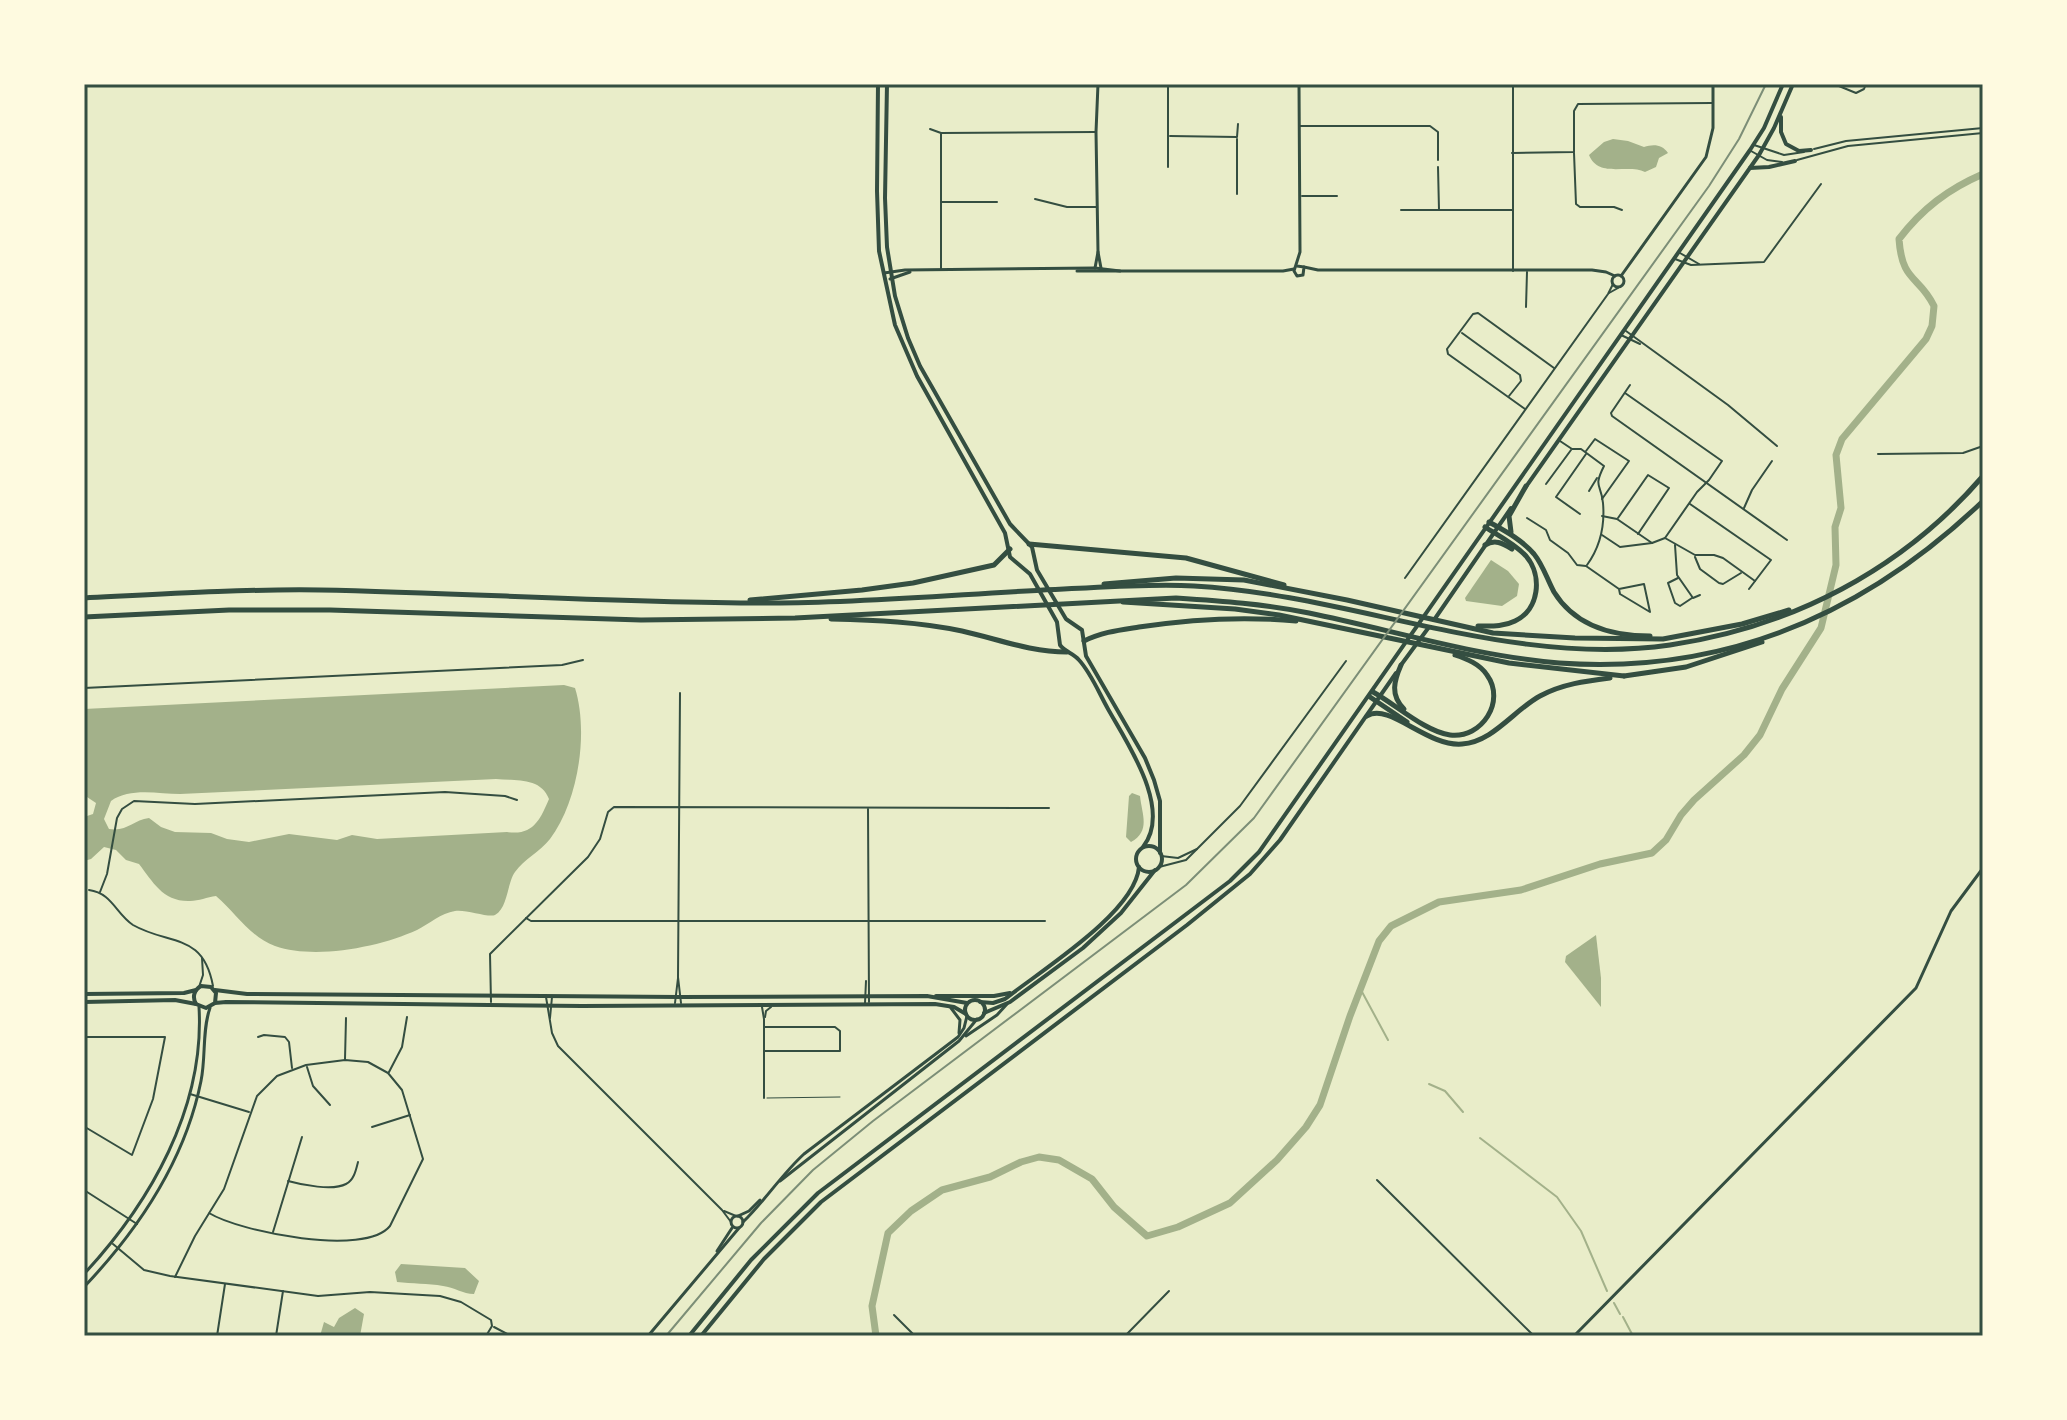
<svg xmlns="http://www.w3.org/2000/svg" width="2067" height="1420" font-family="Helvetica,sans-serif">
<style>
.water{fill:#a3b18a;fill-rule:evenodd}
.lines{fill:none;stroke-linecap:round;stroke-linejoin:round}
.stream{stroke:#a3b18a;stroke-width:2}
.river{stroke:#a3b18a;stroke-width:7}
.service{stroke:#344e41;stroke-width:1}
.minor{stroke:#344e41;stroke-width:2}
.tertiary{stroke:#344e41;stroke-width:3}
.secondary{stroke:#344e41;stroke-width:3}
.primary{stroke:#344e41;stroke-width:4}
.trunk{stroke:#344e41;stroke-width:4}
.motorway{stroke:#344e41;stroke-width:5}
.rail{stroke:#7c8e77;stroke-width:2}
.neatline{fill:none;stroke:#344e41;stroke-width:3}
</style>
<rect width="100%" height="100%" fill="#e9edc9"/>
<!-- water -->
<g class="water">
<path d="M1613,139L1628,141L1644,147C1653,144 1662,144 1668,153L1659,158L1656,167L1645,172C1628,163 1599,179 1589,155L1604,142Z"/>
<path d="M1491,560L1508,571L1519,584L1517,596L1502,606L1466,601L1465,598Z"/>
<path d="M564,685L575,688C589,733 578,802 550,839C540,852 524,859 515,872C507,883 508,908 495,915C489,918 465,909 455,911C441,913 429,924 417,930C380,947 315,960 275,946C249,936 236,913 216,896C207,897 199,901 190,901C163,902 153,882 139,864L126,860L116,850L104,847L91,859L84,861V817L93,814L96,803L84,795V709ZM496,779C515,781 541,777 549,799C540,820 533,836 507,832L377,839L352,835L337,840L289,834L249,842L227,839L211,833L175,832L161,827L149,818C133,820 127,832 109,829L104,819L111,801C130,787 159,794 180,794Z"/>
<path d="M1132,793L1140,796C1142,815 1151,831 1131,842L1126,837L1129,796Z"/>
<path d="M1596,935L1601,978V1007L1565,962L1566,956Z"/>
<path d="M401,1264L465,1268L479,1281L474,1294C463,1294 454,1287 443,1286C428,1283 412,1284 397,1282L395,1272Z"/>
<path d="M355,1308L364,1314L360,1336H320L324,1322L334,1327L339,1318Z"/>
</g>
<g class="lines">
<!-- stream -->
<g class="stream">
<path d="M1361,990L1388,1040"/>
<path d="M1429,1084L1445,1091L1463,1112"/>
<path d="M1480,1138L1557,1197L1581,1231L1607,1291"/>
<path d="M1614,1303L1620,1314"/>
<path d="M1623,1317L1633,1336"/>
</g>
<!-- river -->
<path class="river" d="M876,1336L872,1306L888,1233L911,1211L942,1190L990,1177L1021,1162L1039,1157L1059,1160L1092,1179L1114,1207L1147,1236L1178,1227L1230,1203L1277,1160L1306,1127L1320,1105L1350,1016L1379,941L1391,926L1439,902L1521,890L1600,864L1652,853L1666,840L1681,815L1694,800L1744,755L1760,735L1782,689L1821,628L1836,565L1835,527L1841,508L1836,455L1842,439L1926,339L1932,326L1934,306C1919,275 1902,283 1899,239C1922,209 1948,189 1983,174"/>
<!-- service -->
<path class="service" d="M767,1098L840,1097"/>
<!-- minor -->
<g class="minor">
<path d="M1168,84V167"/>
<path d="M1513,84V271"/>
<path d="M1834,84L1856,93L1864,89L1866,84"/>
<path d="M1300,126H1430L1438,132V160"/>
<path d="M930,129L941,133V270"/>
<path d="M941,133L1095,132"/>
<path d="M1170,136L1237,137L1238,124"/>
<path d="M1237,139V194"/>
<path d="M1754,145L1784,155L1804,152"/>
<path d="M1814,149L1846,141L1983,128"/>
<path d="M1751,151L1767,160L1782,162"/>
<path d="M1512,153L1574,152V111L1578,104L1712,103"/>
<path d="M1574,153L1576,204L1580,207H1614L1622,210"/>
<path d="M1797,160L1848,146L1983,133"/>
<path d="M1438,167L1439,210"/>
<path d="M1302,196H1337"/>
<path d="M1035,199L1067,207H1096"/>
<path d="M942,202H997"/>
<path d="M1401,210H1512"/>
<path d="M1680,253L1699,264"/>
<path d="M1675,259L1691,265L1764,262L1821,184"/>
<path d="M1609,293L1618,288"/>
<path d="M1526,307L1527,272"/>
<path d="M1626,331L1728,405L1777,446"/>
<path d="M1462,333L1520,375L1521,381L1509,396"/>
<path d="M1621,335L1640,344"/>
<path d="M1630,385L1611,413L1612,416L1787,540"/>
<path d="M1625,393L1722,461L1709,480L1697,492L1665,538"/>
<path d="M1525,409L1448,354L1447,349L1473,314L1478,313L1554,368"/>
<path d="M1560,441L1572,449H1581L1604,466C1593,488 1601,483 1603,503C1605,526 1600,547 1587,565"/>
<path d="M1586,451L1595,439L1629,461L1602,499"/>
<path d="M1878,454L1963,453L1983,446"/>
<path d="M1546,484L1571,450"/>
<path d="M1589,491L1597,478"/>
<path d="M1690,504L1771,560L1749,589"/>
<path d="M1744,508L1752,490L1772,461"/>
<path d="M1580,514L1556,497L1586,454"/>
<path d="M1602,516L1617,519L1652,543L1665,538L1695,555H1714L1723,558L1755,581"/>
<path d="M1527,518L1546,530L1550,540L1568,553L1577,565L1586,566L1619,589L1644,584L1650,612L1620,594L1619,589"/>
<path d="M1618,518L1648,475L1669,488L1638,534"/>
<path d="M1602,535L1620,547L1652,543"/>
<path d="M1675,545L1677,575L1693,598L1700,595"/>
<path d="M1695,557L1700,569L1719,583L1723,584L1741,573"/>
<path d="M1405,578L1608,294L1613,284"/>
<path d="M1678,578L1668,583L1675,603L1680,606L1692,598"/>
<path d="M84,688L562,665L583,660"/>
<path d="M680,693L678,977L681,1003"/>
<path d="M868,809L869,1002"/>
<path d="M1161,856L1178,858L1197,849"/>
<path d="M1159,867L1186,860L1240,806L1346,661"/>
<path d="M89,890C112,893 116,914 133,925C170,946 203,932 213,986"/>
<path d="M100,892L107,874L117,818L122,809L134,801L195,804L445,792L505,796L517,800"/>
<path d="M526,918L531,921H1045"/>
<path d="M199,987L203,975L202,958"/>
<path d="M546,997L552,1033L558,1046L722,1210L731,1222"/>
<path d="M491,1002L490,954L588,857L600,839L608,812L614,807L1049,808"/>
<path d="M675,1003L678,978"/>
<path d="M865,1003L866,981"/>
<path d="M762,1007L764,1019V1098"/>
<path d="M765,1017L766,1011L771,1007"/>
<path d="M550,1018L552,997"/>
<path d="M764,1027H835L840,1031V1051H764"/>
<path d="M84,1037H165L153,1099L132,1155L85,1127L84,1037"/>
<path d="M258,1037L264,1035L285,1037L289,1042L292,1068"/>
<path d="M345,1059L346,1018"/>
<path d="M307,1067L313,1086L330,1105"/>
<path d="M389,1072L402,1047L407,1017"/>
<path d="M190,1094L249,1112"/>
<path d="M372,1127L410,1115"/>
<path d="M1377,1180L1534,1336"/>
<path d="M288,1181C302,1185 333,1191 346,1184C354,1180 356,1170 358,1162"/>
<path d="M84,1190L137,1224"/>
<path d="M724,1211L736,1216"/>
<path d="M273,1232L302,1137"/>
<path d="M113,1244L144,1270L170,1276L318,1296L370,1292L440,1296L461,1302L491,1320L492,1326L486,1336"/>
<path d="M175,1277L195,1236L224,1189L257,1096L277,1076L306,1065L345,1060L368,1062L388,1073L402,1090L423,1159L390,1226C365,1257 240,1232 209,1213"/>
<path d="M894,1315L915,1336"/>
<path d="M494,1327L511,1336"/>
<path d="M217,1336L225,1284"/>
<path d="M276,1336L283,1291"/>
<path d="M1125,1336L1169,1291"/>
</g>
<!-- tertiary -->
<g class="tertiary">
<path d="M1098,84L1096,132L1098,252L1101,268"/>
<path d="M1297,266L1304,267L1303,275L1297,276L1294,271L1300,252L1299,84"/>
<path d="M1304,267L1318,270H1592L1606,272L1615,276"/>
<path d="M1095,268L1098,252"/>
<path d="M1077,271H1283L1294,269"/>
<path d="M884,273L905,270L1095,268L1120,271"/>
<circle cx="1618" cy="281" r="6"/>
<path d="M1621,276L1706,157L1713,128V84"/>
<path d="M890,279L910,272"/>
<path d="M1574,1336L1916,988L1951,911L1983,868"/>
</g>
<!-- secondary -->
<g class="secondary">
<path d="M951,1008L960,1020L959,1033"/>
<path d="M966,1036L997,1015L1007,1004"/>
<path d="M780,1181L959,1041L977,1019"/>
<circle cx="737" cy="1222" r="6"/>
<path d="M738,1216L749,1211L760,1200"/>
<path d="M743,1222C765,1201 781,1175 804,1154L958,1037L964,1028L967,1016"/>
<path d="M717,1251L732,1228"/>
<path d="M84,1274C150,1203 205,1108 199,1007"/>
<path d="M84,1287C139,1229 185,1161 201,1081C206,1057 202,1030 210,1008"/>
<path d="M648,1336L739,1228"/>
</g>
<!-- primary -->
<g class="primary">
<path d="M878,84L877,191L879,251L895,325L917,376L1005,533L1010,557L1030,574L1057,622L1060,645C1065,652 1073,653 1079,660C1091,673 1099,693 1108,709C1127,743 1173,809 1143,847"/>
<path d="M887,84L885,198L887,247L895,296L908,338L920,366L1010,524L1032,547L1037,570L1066,619L1082,630L1086,656L1145,758L1154,780L1160,801V853"/>
<circle cx="1149" cy="859" r="13"/>
<path d="M215,990L247,994L680,997L927,996L967,1003"/>
<path d="M84,994L184,993L196,990"/>
<path d="M936,996H994L1010,993"/>
<circle cx="975" cy="1010" r="10"/>
<path d="M84,1002L175,1000L196,1004"/>
<path d="M980,1002L993,1003L1005,999C1040,971 1135,913 1139,867"/>
<path d="M215,1003L216,993L211,987L201,986C194,990 192,997 196,1004L206,1008L215,1003L226,1002L582,1006L935,1004L954,1007L966,1014"/>
<path d="M984,1013L1010,1002L1083,948L1121,913L1155,870"/>
</g>
<!-- trunk -->
<g class="trunk">
<path d="M1781,117V132L1786,144L1799,151L1811,150"/>
<path d="M1750,168L1769,167L1795,161"/>
<path d="M1525,488L1759,155L1774,128L1793,84"/>
<path d="M1434,620L1511,508"/>
<path d="M1401,665L1429,627"/>
<path d="M689,1336L751,1260L818,1193L1230,881L1259,852L1750,150L1764,128L1783,84"/>
<path d="M701,1336L764,1259L821,1202L1187,925L1250,874L1280,840L1396,673"/>
</g>
<!-- motorway -->
<g class="motorway">
<path d="M1489,522C1505,531 1521,539 1534,554C1543,565 1547,579 1554,592C1575,626 1613,636 1650,636"/>
<path d="M1511,532L1509,516L1526,486"/>
<path d="M1029,544L1186,558L1284,585"/>
<path d="M1485,545C1495,539 1502,543 1512,549"/>
<path d="M1104,584L1176,578L1244,580L1347,600L1493,633L1575,638L1663,639L1742,624L1789,610"/>
<path d="M84,598C162,594 241,589 320,590C471,593 621,603 772,603C877,603 981,592 1086,588C1122,586 1158,584 1194,586C1354,595 1509,668 1670,645C1792,627 1902,570 1983,476"/>
<path d="M750,600L862,590L913,583L994,565L1010,549"/>
<path d="M1123,602L1235,609L1279,615L1509,663L1624,676"/>
<path d="M84,617L229,610H330L641,620L795,618L1176,598C1221,601 1265,604 1309,613C1392,630 1475,656 1559,663C1725,675 1865,614 1983,501"/>
<path d="M831,619C876,620 919,622 962,631C998,639 1030,652 1067,652"/>
<path d="M1478,626C1491,626 1503,627 1515,621C1539,610 1543,576 1526,556C1515,544 1499,536 1485,527"/>
<path d="M1084,641C1102,632 1120,630 1139,627C1192,619 1243,616 1296,621"/>
<path d="M1401,665C1394,681 1390,695 1404,709"/>
<path d="M1624,676L1686,667L1762,642"/>
<path d="M1373,692C1395,704 1426,732 1450,735C1482,739 1506,701 1487,675C1480,664 1467,659 1455,655"/>
<path d="M1370,697L1407,722"/>
<path d="M1367,716C1389,702 1427,747 1462,744C1493,742 1514,710 1540,696C1562,684 1586,681 1610,678"/>
</g>
<!-- rail -->
<path class="rail" d="M666,1336L761,1223L813,1170L873,1121L1186,885L1254,818L1709,186L1739,139L1766,84"/>
</g>
<!-- border -->
<rect width="2067" height="1420" fill="none" stroke="#fefae0" stroke-width="172"/>
<rect x="86" y="86" width="1895" height="1248" class="neatline"/>
</svg>
